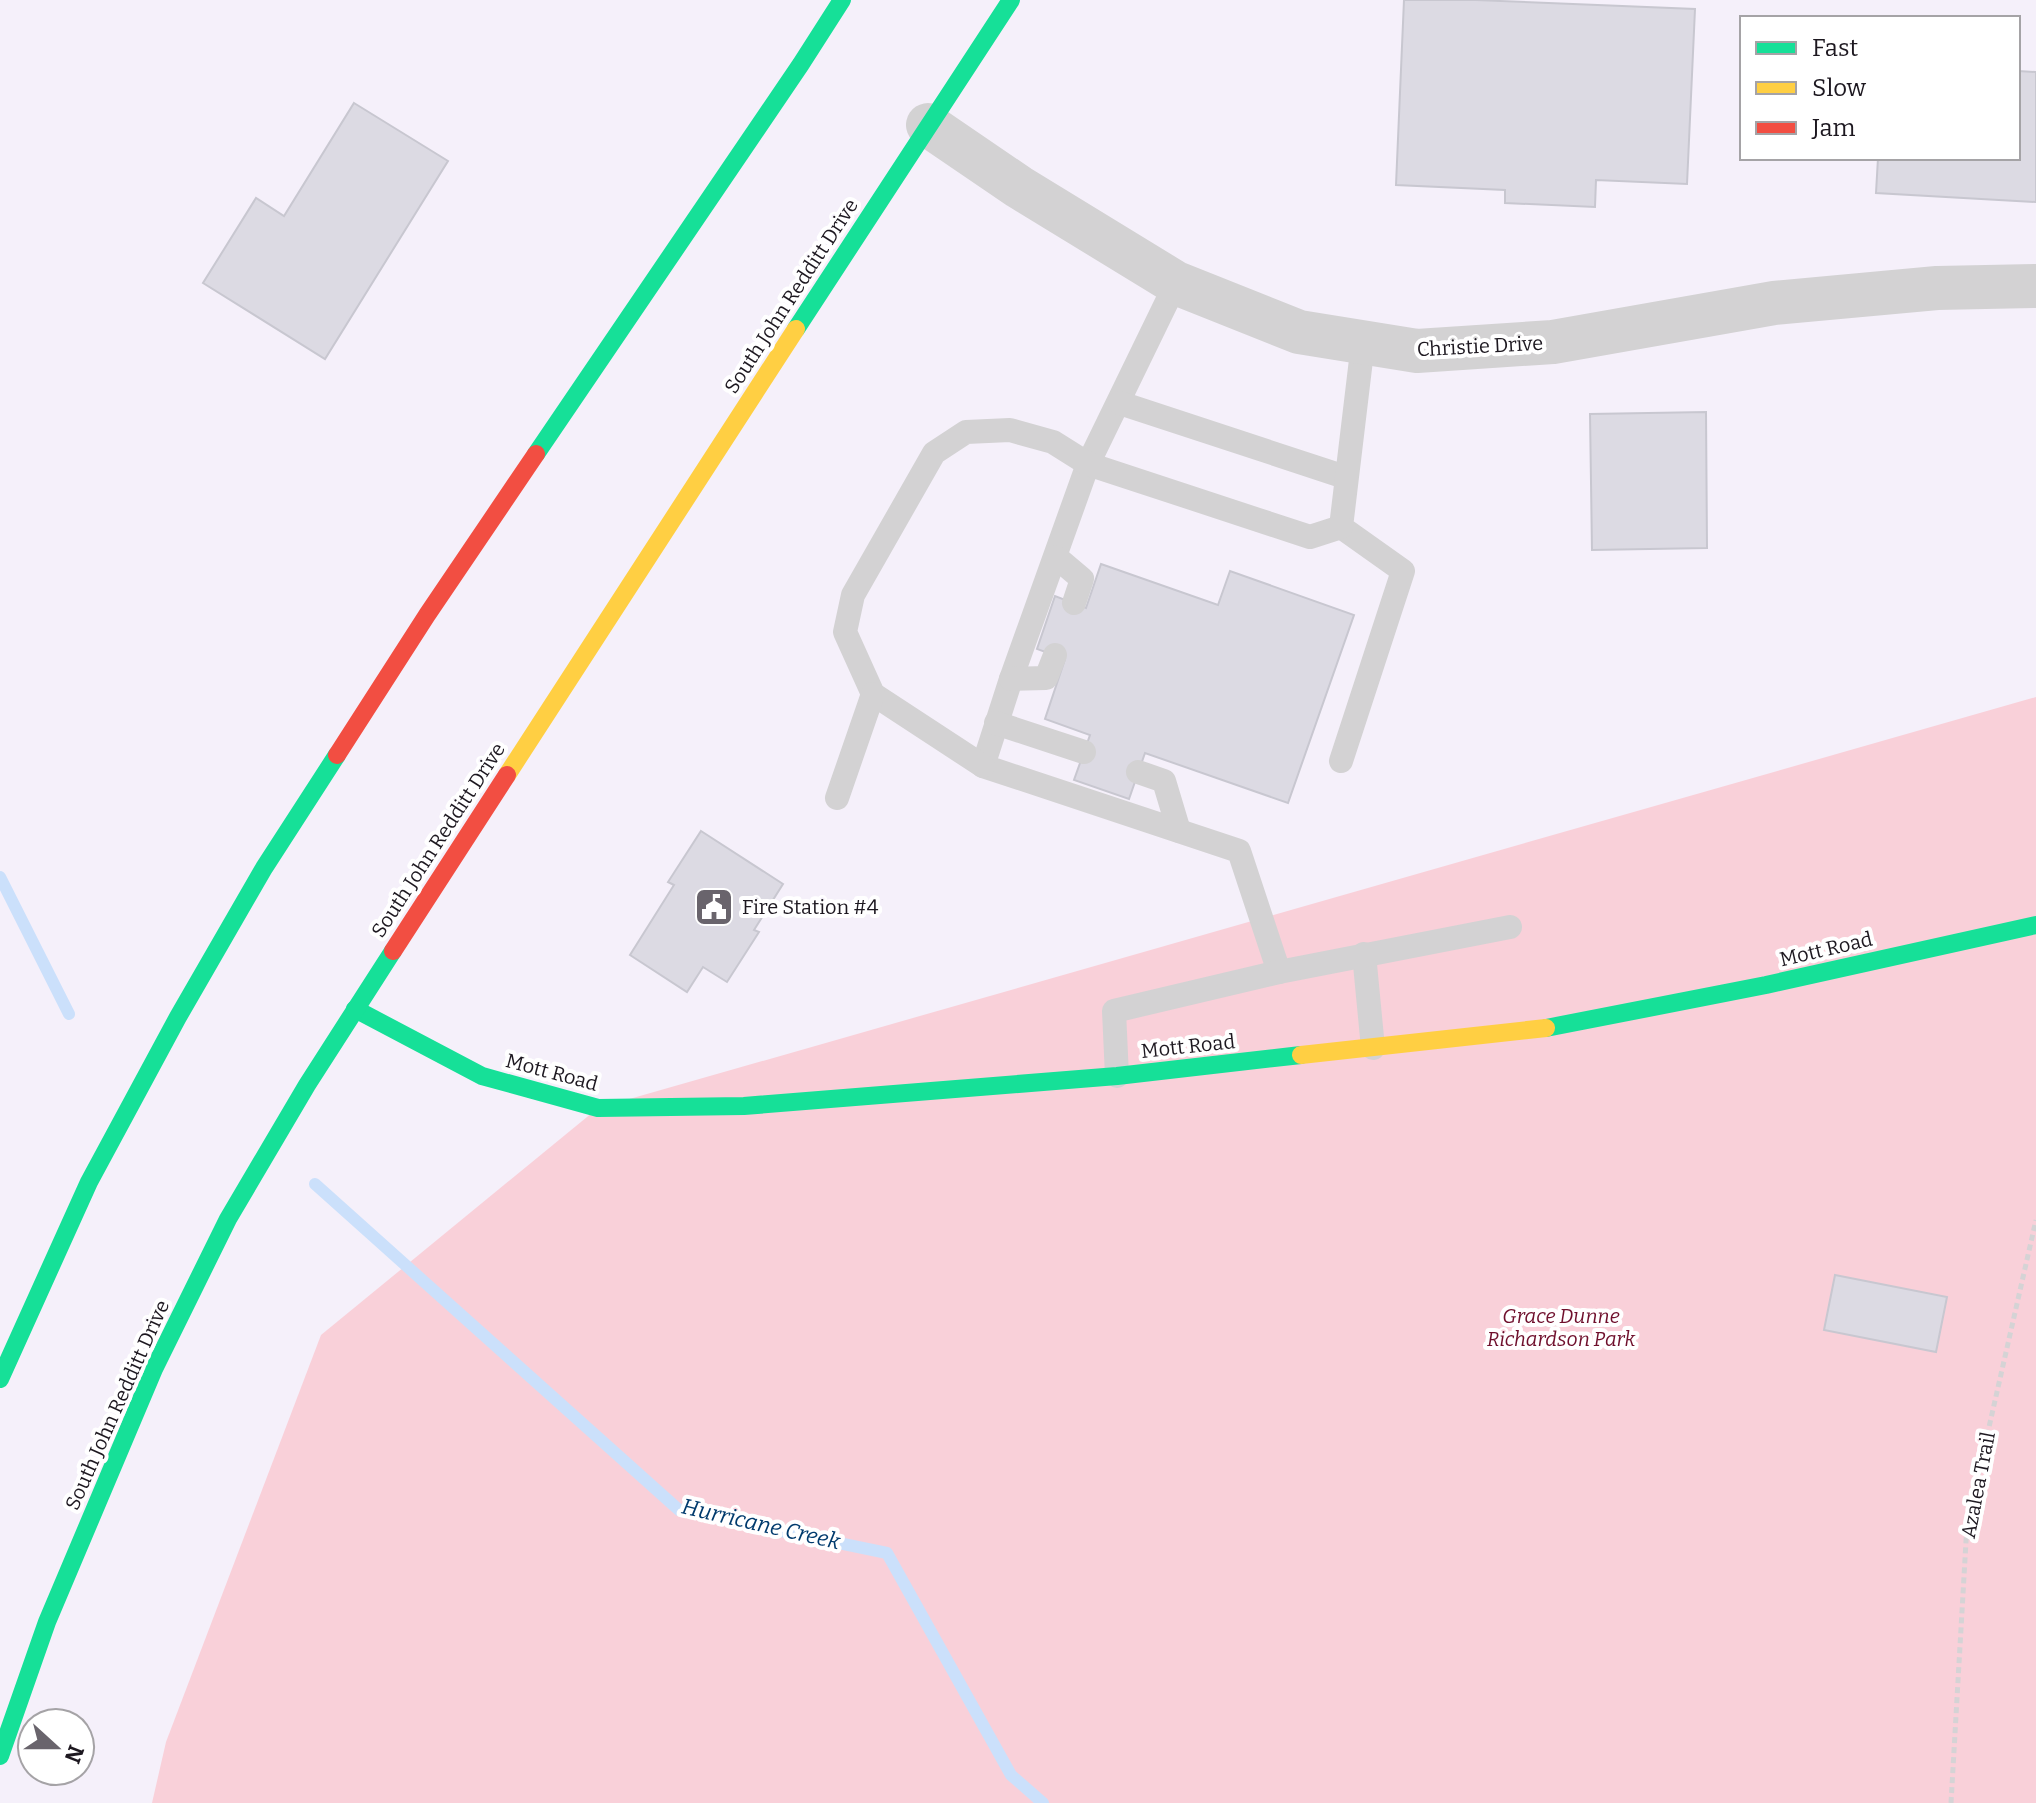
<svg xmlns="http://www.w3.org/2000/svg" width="2036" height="1803" font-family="Bitter,serif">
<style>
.green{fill:#f9d0d9}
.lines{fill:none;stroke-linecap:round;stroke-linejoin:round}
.stream{stroke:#cbe0fb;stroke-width:12}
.building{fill:#dcdae3;stroke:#c8c7d0;stroke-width:2}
.path{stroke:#d5d3d5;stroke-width:5;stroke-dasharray:6 4;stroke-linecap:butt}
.lane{stroke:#d3d2d3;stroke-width:24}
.street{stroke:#d3d2d3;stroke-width:44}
.fast{stroke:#16e098;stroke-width:18}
.slow{stroke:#ffcf43;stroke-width:18}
.jam{stroke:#f24e42;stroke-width:18}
.labels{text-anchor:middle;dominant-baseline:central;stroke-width:8;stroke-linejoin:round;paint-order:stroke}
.street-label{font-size:20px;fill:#1d1820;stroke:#fff}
.poi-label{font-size:20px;fill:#1d1820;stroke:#fff;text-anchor:start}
.park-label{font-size:20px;font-style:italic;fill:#6f0f2c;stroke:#fff}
.water-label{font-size:22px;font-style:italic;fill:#003a6d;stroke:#fff}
</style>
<rect width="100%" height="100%" fill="#f5f0fa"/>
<!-- green -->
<path class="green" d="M2036,697V1803H152L166,1742L321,1335L598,1108Z"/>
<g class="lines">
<!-- stream -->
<g class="stream">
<path d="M0,877L69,1014"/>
<path d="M315,1184L679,1510L887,1553L1011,1775L1043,1803"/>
</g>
</g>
<!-- building -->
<g class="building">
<path d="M1404,0H1476L1695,9L1687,184L1596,180L1595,207L1505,203V190L1396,185Z"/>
<path d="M2018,71L2036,72V202L1876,193L1878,158H2018Z"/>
<path d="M354,103L448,161L325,359L203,283L256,198L284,216Z"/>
<path d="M1706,412L1707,548L1592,550L1590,414Z"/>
<path d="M1101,564L1218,605L1230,571L1354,615L1288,803L1145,753L1129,799L1074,780L1090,735L1045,719L1065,659L1037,649L1055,596L1086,608Z"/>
<path d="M701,831L783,884L754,930L759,932L727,982L703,967L687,992L630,955L674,885L668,882Z"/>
<path d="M1835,1275L1947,1297L1936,1352L1824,1330Z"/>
</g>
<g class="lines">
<!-- path -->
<path class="path" d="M1951,1803L1967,1524L2036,1220"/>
<!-- lane -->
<g class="lane">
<path d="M1176,283L1088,464L1011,679L983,766L1239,851L1279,972"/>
<path d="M1120,403L1345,477"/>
<path d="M1056,557L1082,579L1074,603"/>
<path d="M1011,679L1046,678L1055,655"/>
<path d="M996,723L1084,752"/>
<path d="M1341,761L1403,571L1341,527L1363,343"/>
<path d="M983,766L873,694L845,632L853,595L934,453L966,432L1010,430L1053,442L1088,464L1310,537L1341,527"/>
<path d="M1138,772L1164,781L1179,831"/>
<path d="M837,798L873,694"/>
<path d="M1364,954L1373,1048"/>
<path d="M1117,1076L1114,1011L1279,972L1510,927"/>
</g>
<!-- street -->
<path class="street" d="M928,125L1019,187L1176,283L1299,332L1417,351L1553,342L1774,303L1937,288L2036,286"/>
<!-- fast -->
<g class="fast">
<path d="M796,329L1011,0"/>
<path d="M536,454L801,64L842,0"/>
<path d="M355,1009L482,1076L598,1108L744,1106L1117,1076L1301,1055"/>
<path d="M1546,1028L1766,985L2036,925"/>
<path d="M0,1379L89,1182L178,1017L264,868L337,755"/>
<path d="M0,1756L47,1622L154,1369L228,1219L307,1085L393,951"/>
</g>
<!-- slow -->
<g class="slow">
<path d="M507,775L796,329"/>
<path d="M1301,1055L1546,1028"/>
</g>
<!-- jam -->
<g class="jam">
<path d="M337,755L427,615L536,454"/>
<path d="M393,951L507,775"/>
</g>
</g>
<!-- icons -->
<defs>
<symbol id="civic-square" viewBox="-11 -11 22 22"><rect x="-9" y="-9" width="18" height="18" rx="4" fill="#69646c" stroke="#fff"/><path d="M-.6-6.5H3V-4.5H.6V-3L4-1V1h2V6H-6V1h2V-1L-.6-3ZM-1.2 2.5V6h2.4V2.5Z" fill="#fff"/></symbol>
</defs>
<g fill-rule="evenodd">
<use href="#civic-square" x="692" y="885" width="44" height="44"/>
</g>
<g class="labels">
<!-- street labels -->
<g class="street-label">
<text transform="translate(791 296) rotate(-57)">South John Redditt Drive</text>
<text transform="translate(1480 346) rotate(-3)">Christie Drive</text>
<text transform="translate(438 840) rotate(-57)">South John Redditt Drive</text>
<text transform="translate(1826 949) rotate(-13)">Mott Road</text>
<text transform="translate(1188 1046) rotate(-6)">Mott Road</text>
<text transform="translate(552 1072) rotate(15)">Mott Road</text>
<text transform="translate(117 1405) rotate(-66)">South John Redditt Drive</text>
<text transform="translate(1978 1485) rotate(-79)">Azalea Trail</text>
</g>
<!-- poi labels -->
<g class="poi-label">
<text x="742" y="907">Fire Station #4</text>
</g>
<!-- park labels -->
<g class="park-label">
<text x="1561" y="1316">Grace Dunne<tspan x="1561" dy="23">Richardson Park</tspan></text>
</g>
<!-- water labels -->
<g class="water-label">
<text transform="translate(761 1524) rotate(13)">Hurricane Creek</text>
</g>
</g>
<!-- legend -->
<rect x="1740" y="16" width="280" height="144" fill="#ffffff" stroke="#a5a3a6" stroke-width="2"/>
<rect x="1756" y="42" width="40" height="12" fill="#16e098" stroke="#a5a3a6" stroke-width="2"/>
<text x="1812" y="56" font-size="24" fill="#1d1820">Fast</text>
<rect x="1756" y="82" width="40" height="12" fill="#ffcf43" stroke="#a5a3a6" stroke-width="2"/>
<text x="1812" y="96" font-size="24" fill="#1d1820">Slow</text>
<rect x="1756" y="122" width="40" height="12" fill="#f24e42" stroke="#a5a3a6" stroke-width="2"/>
<text x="1812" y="136" font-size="24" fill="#1d1820">Jam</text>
<!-- north arrow -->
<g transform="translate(56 1747) rotate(111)"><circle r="38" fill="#ffffff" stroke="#a5a3a6" stroke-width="2"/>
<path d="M0-6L14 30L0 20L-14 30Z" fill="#69646c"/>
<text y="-12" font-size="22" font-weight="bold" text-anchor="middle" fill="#1d1820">N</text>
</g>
</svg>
